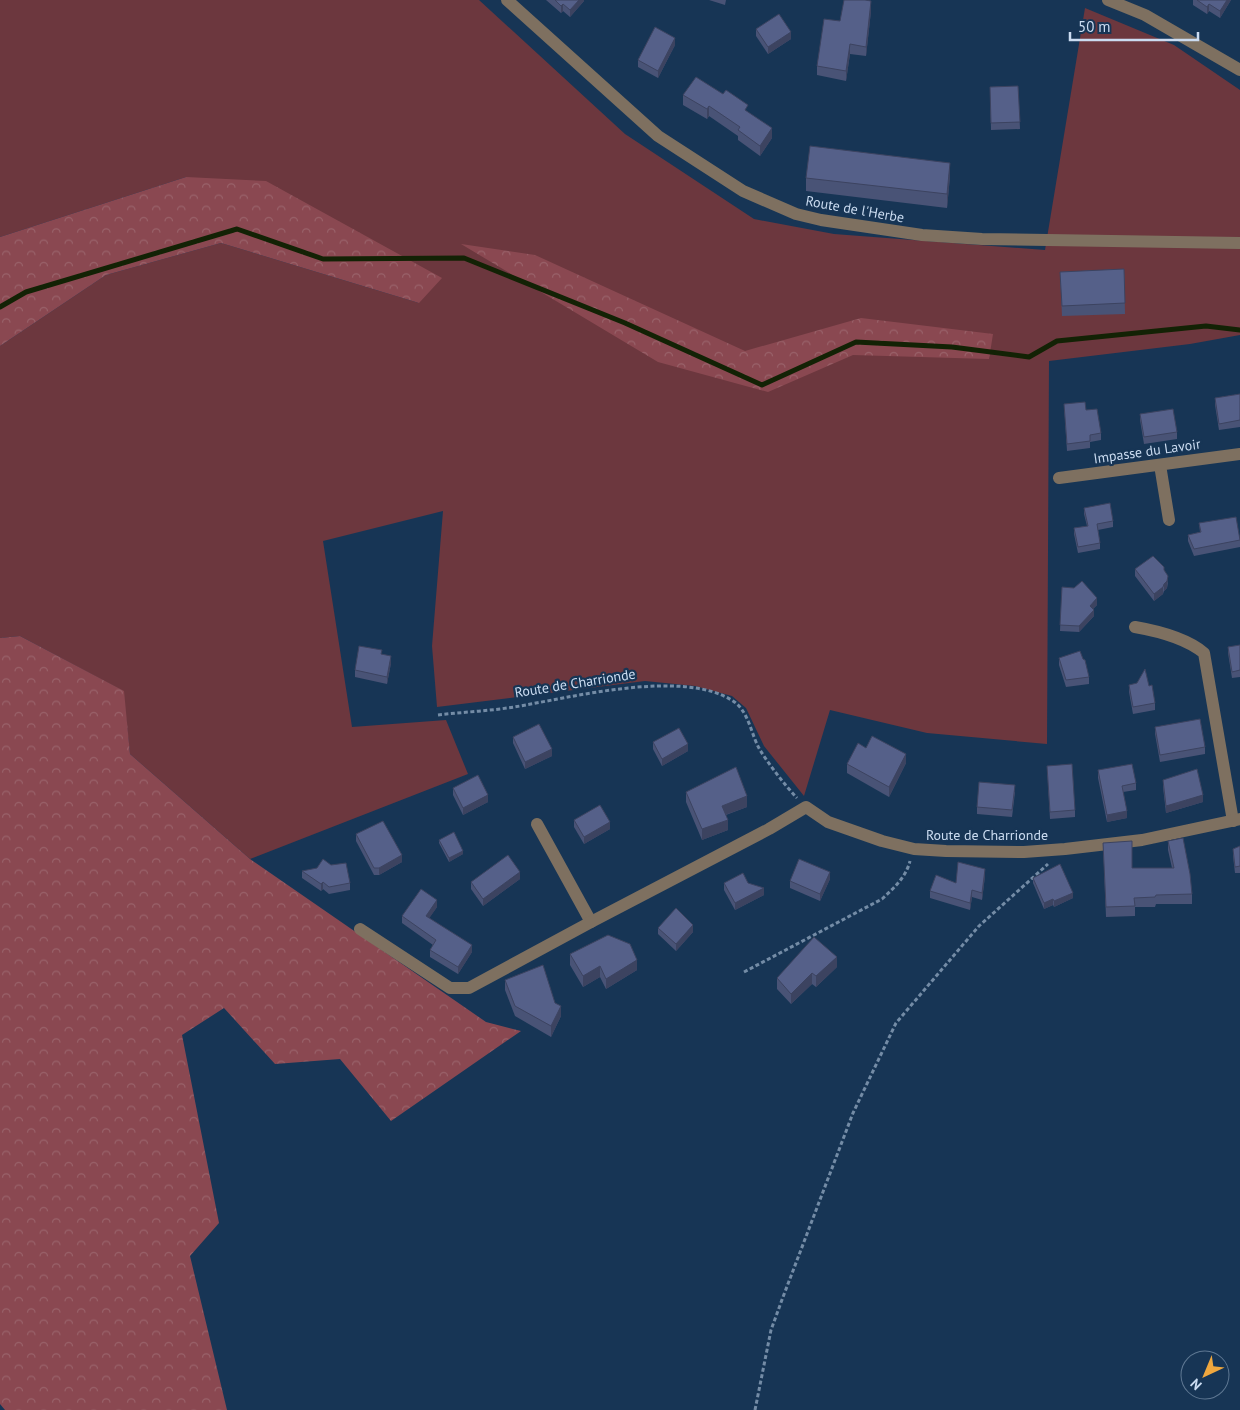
<svg xmlns="http://www.w3.org/2000/svg" width="1240" height="1410" font-family="'PT Sans',sans-serif">
<style>
.grass{fill:#6c373e}
.forest{fill:url(#forest-crowns)}
.lines{fill:none;stroke-linecap:round;stroke-linejoin:round}
.stream{stroke:#132205;stroke-width:5}
.path{stroke:#748ca6;stroke-width:3;stroke-dasharray:4 2.5;stroke-linecap:butt}
.minor{stroke:#7e7060;stroke-width:12}
.wall{fill:#495376}
.shaded-wall{fill:#3c4360}
.building{fill:#556089;stroke:#3c4360}
.labels{text-anchor:middle;dominant-baseline:central;stroke-width:4.5;stroke-linejoin:round;paint-order:stroke}
.street-label{font-size:14px;fill:#cbdcf1;stroke:#173555}
</style>
<defs>
<pattern id="forest-crowns" width="20" height="18" patternUnits="userSpaceOnUse" patternTransform="scale(1.25)"><rect width="20" height="18" fill="#8a4851"/><path d="M2 6a3 3 0 1 1 6 0M12 15a3 3 0 1 1 6 0" fill="none" stroke="#99626a"/></pattern>
</defs>
<rect width="100%" height="100%" fill="#173555"/>
<!-- grass -->
<path class="grass" d="M0,0H479L625,134L754,219L834,234L1045,250L1085,8L1174,45L1240,90V335L1190,344L1049,361L1047,744L927,733L830,710L804,796L764,746L746,708L732,696L695,686L645,681L437,707L432,646L443,511L323,541L352,727L446,720L468,774L250,859L130,754L123,691L20,636L0,638V346L106,275L221,243L419,303L186,177L0,237Z"/>
<!-- forest -->
<g class="forest">
<path d="M186,177L266,181L442,278L419,303L221,243L106,275L0,346V237Z"/>
<path d="M461,244L535,255L745,351L861,318L993,334L989,359L853,355L768,392L658,362Z"/>
<path d="M20,636L124,691L130,754L250,859L486,1022L521,1031L391,1121L340,1059L275,1064L224,1008L182,1035L219,1223L190,1256L227,1410H5L0,1404V638Z"/>
</g>
<g class="lines">
<!-- stream -->
<path class="stream" d="M0,307L26,292L237,229L323,259L464,258L625,323L762,385L856,342L952,347L1029,357L1057,341L1206,326L1240,330"/>
<!-- path -->
<g class="path">
<path d="M438,715C463,712 489,711 514,707C570,698 683,668 733,701C749,711 751,735 760,750C770,766 784,784 797,798"/>
<path d="M744,972L882,899C894,888 906,877 910,861"/>
<path d="M755,1410L771,1330L783,1297L853,1113L896,1023L979,926L1048,864"/>
</g>
<!-- minor -->
<g class="minor">
<path d="M507,0L658,136L743,191L796,214L821,220L922,235L982,239L1240,243"/>
<path d="M1108,0L1145,15L1240,70"/>
<path d="M1160,465L1169,520"/>
<path d="M1059,478L1240,454"/>
<path d="M1135,627C1158,631 1186,638 1204,653L1233,821"/>
<path d="M537,824L591,922"/>
<path d="M360,929L450,988H469L591,922L769,829L806,807L828,822L882,841L914,849L946,851L1024,852L1065,849L1142,840L1240,819"/>
</g>
</g>
<!-- wall -->
<g class="wall">
<path d="M546,0H584V1L570,17L563,11L561,13Z"/>
<path d="M709,0H726L725,5Z"/>
<path d="M1193,0H1231L1220,18L1209,11L1207,14L1193,5Z"/>
<path d="M871,11L866,56L850,54L846,81L817,75V66L840,21Z"/>
<path d="M756,29L791,39L768,54L756,36Z"/>
<path d="M675,45L658,78L638,67V60Z"/>
<path d="M1018,86L1020,129L991,130L990,87Z"/>
<path d="M683,95L748,112L772,138L760,156L738,140V136L709,116L707,119L683,105Z"/>
<path d="M950,176L947,208L806,191V178Z"/>
<path d="M1124,269L1125,314L1062,316L1060,272Z"/>
<path d="M1240,394V427L1219,430L1215,405V398Z"/>
<path d="M1064,404L1086,410L1101,433V440L1090,442V448L1067,451Z"/>
<path d="M1140,414L1177,432V439L1144,444L1140,420Z"/>
<path d="M1084,508L1113,521V527L1098,530L1100,543V549L1078,553L1074,534V528L1087,526L1084,514Z"/>
<path d="M1199,523L1240,540V547L1194,556L1188,541V535L1200,532Z"/>
<path d="M1135,569L1164,571L1168,583L1167,588L1164,591L1163,594L1154,601L1135,576Z"/>
<path d="M1062,587L1097,605L1093,609L1094,616L1079,632L1060,631Z"/>
<path d="M1240,645V677L1232,678L1228,653V647Z"/>
<path d="M1059,658L1089,677V684L1066,687L1059,665Z"/>
<path d="M391,663L387,684L355,677V670Z"/>
<path d="M1129,685L1149,686L1155,703V710L1133,714L1129,692Z"/>
<path d="M1155,727L1205,747V754L1160,762L1155,734Z"/>
<path d="M513,737L552,756L525,769L513,743Z"/>
<path d="M653,742L688,751L662,766L653,749Z"/>
<path d="M906,763L889,797L847,773V764Z"/>
<path d="M1047,766L1075,810V817L1050,819Z"/>
<path d="M1098,770L1136,783V790L1123,792L1127,818L1107,822L1098,778Z"/>
<path d="M1163,780L1203,802L1166,813L1163,787Z"/>
<path d="M453,788L488,802L463,815L453,795Z"/>
<path d="M686,792L747,807L726,815L728,830L702,840L686,802Z"/>
<path d="M1015,792L1012,817L977,814V807Z"/>
<path d="M574,820L610,829L584,844L574,827Z"/>
<path d="M356,834L402,862L379,875H374L356,841Z"/>
<path d="M439,840L463,854L449,862L439,843Z"/>
<path d="M1168,841L1192,894V904H1156L1155,907H1135V916L1106,917L1103,843L1132,868H1172L1168,850Z"/>
<path d="M1240,846V873H1235L1233,856V849Z"/>
<path d="M302,871L350,883V890L329,894L323,889L321,891L302,878Z"/>
<path d="M985,876L982,900L972,897L970,910L930,898V891L956,883Z"/>
<path d="M1033,878L1073,898L1054,907L1053,905L1044,909L1033,883Z"/>
<path d="M520,879L483,906L471,889V882Z"/>
<path d="M830,879L820,901L790,888V881Z"/>
<path d="M724,883H748L764,895L735,910L724,890Z"/>
<path d="M437,907L429,918L472,952L458,974L430,957V950L433,945L402,923V916Z"/>
<path d="M658,928L693,932L676,951L658,934Z"/>
<path d="M570,954L637,970L606,989L600,977L583,987L570,965Z"/>
<path d="M837,967L816,987L812,984L791,1004L777,989V978Z"/>
<path d="M505,980L555,1003L561,1016L551,1037L515,1016L505,990Z"/>
</g>
<!-- shaded-wall -->
<g class="shaded-wall">
<path d="M579,0H584V1L570,17V10Z"/>
<path d="M1227,0H1231L1220,18V11Z"/>
<path d="M871,1V11L866,56V47Z"/>
<path d="M563,4V11L561,13V6Z"/>
<path d="M1209,4V11L1207,14V7Z"/>
<path d="M791,32V39L768,54V47Z"/>
<path d="M675,38V45L658,78V71Z"/>
<path d="M850,44V54L846,81V71Z"/>
<path d="M709,106V116L707,119V109Z"/>
<path d="M772,128V138L760,156V146Z"/>
<path d="M950,163V176L947,208V194Z"/>
<path d="M1168,576L1167,588L1164,591V584Z"/>
<path d="M1163,587V594L1154,601V594Z"/>
<path d="M1097,598V605L1090,612V606Z"/>
<path d="M1094,610V616L1079,632V626Z"/>
<path d="M391,656V663L387,684V677Z"/>
<path d="M688,744V751L662,766V759Z"/>
<path d="M552,749V756L525,769V762Z"/>
<path d="M906,754V763L889,797V787Z"/>
<path d="M488,795V802L463,815V808Z"/>
<path d="M1203,795V802L1166,813V806Z"/>
<path d="M747,796V807L722,816V806Z"/>
<path d="M1127,811V818L1107,822V815Z"/>
<path d="M728,820V830L702,840V829Z"/>
<path d="M610,822V829L584,844V837Z"/>
<path d="M463,851V854L449,862V858Z"/>
<path d="M402,855V862L379,875V868Z"/>
<path d="M985,869V876L982,900V893Z"/>
<path d="M520,872V879L483,906V899Z"/>
<path d="M830,872V879L820,901V894Z"/>
<path d="M323,882V889L321,891V884Z"/>
<path d="M764,888V895L735,910V903Z"/>
<path d="M972,890V897L970,910V903Z"/>
<path d="M1073,893V898L1054,907V901Z"/>
<path d="M1053,899V905L1044,909V903Z"/>
<path d="M437,900V907L426,923V916Z"/>
<path d="M693,925V932L676,951V944Z"/>
<path d="M472,945V952L458,974V967Z"/>
<path d="M837,957V967L816,987V976Z"/>
<path d="M637,960V970L606,989V979Z"/>
<path d="M600,966V977L583,987V976Z"/>
<path d="M812,973V984L791,1004V994Z"/>
<path d="M561,1006V1016L551,1037V1026Z"/>
</g>
<!-- building -->
<g class="building">
<path d="M555,0H579L570,10L563,4L561,6Z"/>
<path d="M844,0H865L871,1L866,47L850,44L846,71L817,66L824,19L840,21Z"/>
<path d="M1197,0H1227L1220,11L1209,4L1207,7Z"/>
<path d="M779,14L791,32L768,47L756,29Z"/>
<path d="M655,27L675,38L658,71L638,60Z"/>
<path d="M696,77L723,94L726,90L748,105L745,110L772,128L760,146L738,130L740,127L709,106L707,109L683,95Z"/>
<path d="M1018,86L1020,122L991,123L990,87Z"/>
<path d="M810,146L950,163L947,194L806,178Z"/>
<path d="M1124,269L1125,303L1062,306L1060,272Z"/>
<path d="M1240,394V420L1219,424L1215,398Z"/>
<path d="M1085,402L1086,410L1097,409L1101,433L1090,435V441L1067,444L1064,404Z"/>
<path d="M1173,409L1177,432L1144,437L1140,414Z"/>
<path d="M1110,503L1113,521L1097,524L1100,543L1078,547L1074,528L1088,526L1084,508Z"/>
<path d="M1236,517L1240,540L1194,549L1188,535L1201,532L1199,523Z"/>
<path d="M1153,556L1164,567V570L1168,576L1167,581L1164,584L1163,587L1154,594L1135,569Z"/>
<path d="M1082,581L1097,598L1090,606L1094,610L1079,626L1060,625L1062,587L1074,588Z"/>
<path d="M1240,645V670L1232,672L1228,647Z"/>
<path d="M359,646L382,650L381,654L391,656L387,677L355,670Z"/>
<path d="M1080,651L1083,659L1085,660L1089,677L1066,680L1059,658Z"/>
<path d="M1145,669L1149,686L1152,685L1155,703L1133,707L1129,685L1137,683Z"/>
<path d="M1200,719L1205,747L1160,755L1155,727Z"/>
<path d="M539,724L552,749L525,762L513,737Z"/>
<path d="M679,728L688,744L662,759L653,742Z"/>
<path d="M872,736L906,754L889,787L847,764L858,743L866,748Z"/>
<path d="M1072,764L1075,810L1050,812L1047,766Z"/>
<path d="M1132,764L1136,783L1122,786L1127,811L1107,815L1098,770Z"/>
<path d="M736,767L747,796L722,806L728,820L702,829L686,792Z"/>
<path d="M1197,769L1203,795L1166,806L1163,780Z"/>
<path d="M478,775L488,795L463,808L453,788Z"/>
<path d="M979,782L1015,785L1012,810L977,807Z"/>
<path d="M600,805L610,822L584,837L574,820Z"/>
<path d="M383,821L402,855L379,868H374L356,834Z"/>
<path d="M454,832L463,851L449,858L439,840Z"/>
<path d="M1183,838L1190,874L1192,894L1156,895L1155,897L1134,898L1135,906L1106,907L1103,843L1132,841V868H1174L1168,841Z"/>
<path d="M1240,846V866L1235,867L1233,849Z"/>
<path d="M508,855L520,872L483,899L471,882Z"/>
<path d="M323,859L331,865L346,863L350,883L329,887L323,882L321,884L302,871L317,868Z"/>
<path d="M799,859L830,872L820,894L790,881Z"/>
<path d="M958,862L985,869L982,893L972,890L970,903L930,891L936,875L956,883Z"/>
<path d="M1060,864L1073,893L1054,901L1053,899L1044,903L1033,878Z"/>
<path d="M743,873L748,883L764,888L735,903L724,883Z"/>
<path d="M421,889L437,900L426,916L472,945L458,967L430,950L436,940L402,916Z"/>
<path d="M676,908L693,925L676,944L658,928Z"/>
<path d="M608,935L630,944L637,960L606,979L600,966L583,976L570,954Z"/>
<path d="M814,937L837,957L816,976L812,973L791,994L777,978Z"/>
<path d="M543,965L555,1003L561,1006L551,1026L515,1006L505,980Z"/>
</g>
<g class="labels">
<!-- street labels -->
<g class="street-label">
<text transform="translate(855 209) rotate(10)">Route de l'Herbe</text>
<text transform="translate(1147 451) rotate(-8)">Impasse du Lavoir</text>
<text transform="translate(575 683) rotate(-9)">Route de Charrionde</text>
<text x="987" y="835">Route de Charrionde</text>
</g>
</g>
<!-- north arrow -->
<g transform="translate(1205 1375) rotate(224)"><circle r="24" fill="#173555" stroke="#5f7893"/>
<path d="M0-4L9 19L0 12L-9 19Z" fill="#efa73e"/>
<text y="-8" font-size="14" font-weight="bold" text-anchor="middle" fill="#cbdcf1">N</text>
</g>
<!-- scale -->
<path d="M1070 32v8h128v-8" fill="none" stroke="#cbdcf1" stroke-width="2.5"/>
<text x="1078" y="32" font-size="15" fill="#cbdcf1" stroke="#173555" stroke-width="4" paint-order="stroke">50 m</text>
</svg>
